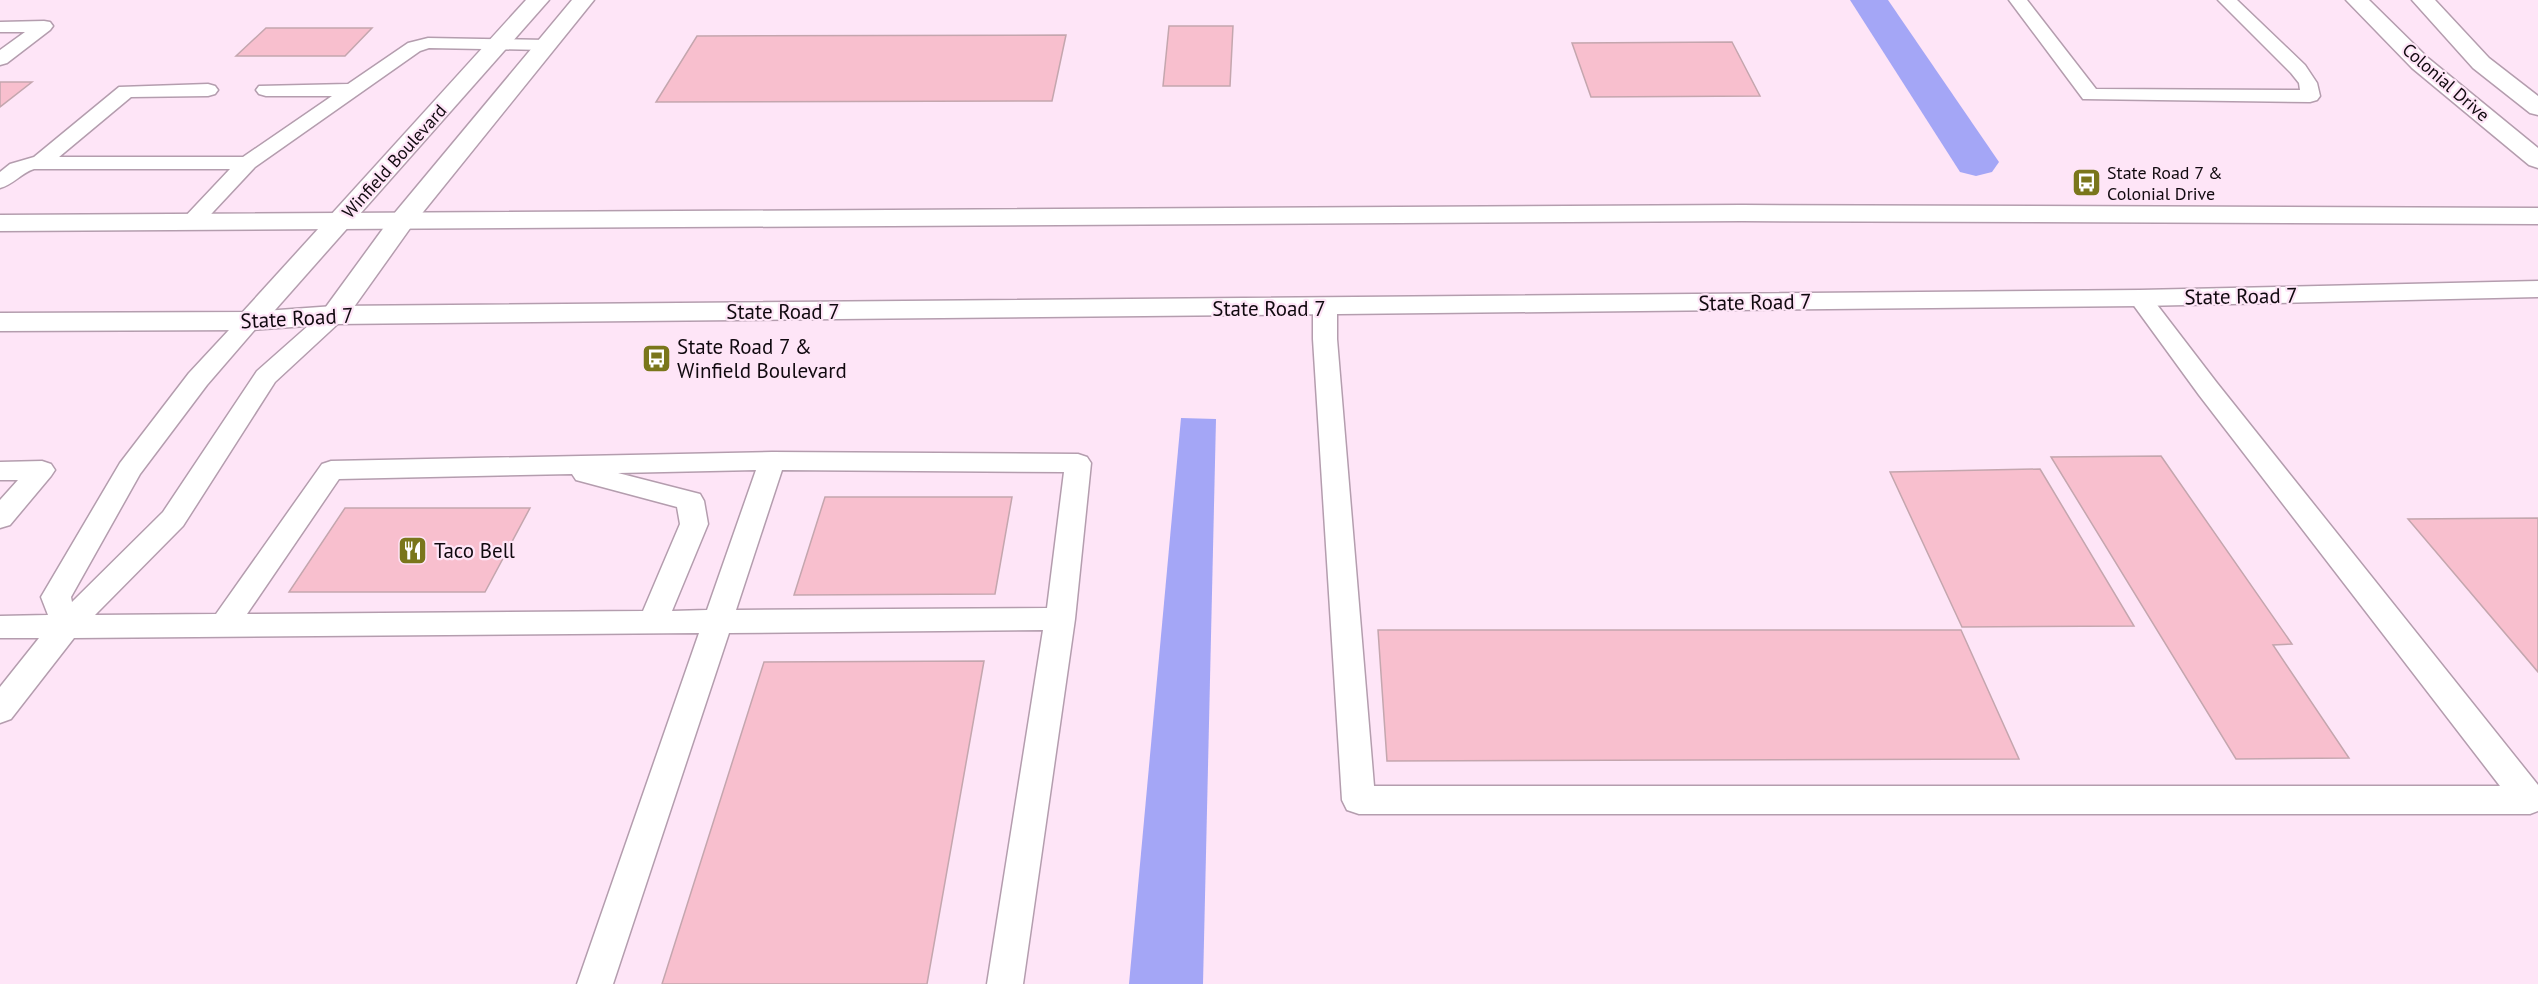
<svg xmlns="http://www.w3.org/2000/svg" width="2538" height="984" font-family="'PT Sans',sans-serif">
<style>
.water{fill:#a4a6f6}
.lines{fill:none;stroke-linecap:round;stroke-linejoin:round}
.canal{fill:#a4a6f6;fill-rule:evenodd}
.building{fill:#f8bfce;stroke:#c4a6ae;stroke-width:1.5}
.lane-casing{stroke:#b49dae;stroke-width:3}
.street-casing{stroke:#b49dae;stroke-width:3}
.primary-casing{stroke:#b49dae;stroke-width:3}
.lane{fill:#fff;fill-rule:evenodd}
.street{fill:#fff;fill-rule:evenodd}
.primary{fill:#fff;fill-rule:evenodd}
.labels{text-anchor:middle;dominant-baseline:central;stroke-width:4.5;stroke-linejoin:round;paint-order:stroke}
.far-street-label{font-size:18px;fill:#10090f;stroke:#fee5f7}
.far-poi-label{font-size:18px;fill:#10090f;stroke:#fee5f7;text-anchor:start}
.street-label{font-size:21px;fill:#10090f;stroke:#fee5f7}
.poi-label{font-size:21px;fill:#10090f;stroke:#fee5f7;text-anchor:start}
</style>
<rect width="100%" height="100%" fill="#fee5f7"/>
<!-- water -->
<path class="water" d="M1181,418L1216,419L1203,984H1129Z"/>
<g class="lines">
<!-- canal -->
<path class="canal" d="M1850,0H1888L1999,162L1992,172L1976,176L1960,172Z"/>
</g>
<!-- building -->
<g class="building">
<path d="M1169,26H1233L1230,86H1163Z"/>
<path d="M266,28H372L345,56H236Z"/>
<path d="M1066,35L1052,101L656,102L697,36Z"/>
<path d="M1732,42L1760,96L1591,97L1572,43Z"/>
<path d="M0,82H32L0,107Z"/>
<path d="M2161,456L2292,644L2273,645L2349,758L2236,759L2051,457Z"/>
<path d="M2040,469L2134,626L1962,627L1890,472Z"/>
<path d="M825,497H1012L995,594L794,595Z"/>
<path d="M345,508H530L485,592H289Z"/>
<path d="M2538,518V672L2408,519Z"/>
<path d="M1378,630H1961L2019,759L1387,761Z"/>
<path d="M984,661L927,984H662L764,662Z"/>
</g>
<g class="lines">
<defs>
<g id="lane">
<path d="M2009,0H2027L2096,89L2300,90L2299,83L2291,73L2218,0H2237L2305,65L2317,83L2320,96L2317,100L2310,102L2083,99Z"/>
<path d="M44,21L50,22L53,26L50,30L7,63L0,65V50L25,32H0V22Z"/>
<path d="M428,38L546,40L552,41L555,45L552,49L546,50L429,48L420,51L255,167L199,227L191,229L183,227L180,222L230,169H34C21,173 13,185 0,188V172L10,164L34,157L119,87L208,84L215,86L218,90L215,94L208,96L131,97L59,157H243L332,96H266L259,94L256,90L259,86L348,84L408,43Z"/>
<path d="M2140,291L2148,293L2217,383L2538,785V811L2530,814H1359L1347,810L1342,800L1313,339V307L1317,302L1325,300L1333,302L1337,307V339L1374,786H2500L2199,395L2132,303L2128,298L2132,293Z"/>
<path d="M334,308L342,310L346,315L342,320L275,382L183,526L95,615L216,614L322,464L331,461L772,452L1078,454L1087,457L1091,463L1075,619L1023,984H987L1043,630L729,633L613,984H577L699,633L74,638L11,719L0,723V687L39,638H0V616L48,615L41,597L120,463L189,373L242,316L250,314L258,316L262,321L258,326L207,385L140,474L71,597L72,602L163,512L257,371L326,310ZM756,470L707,610L672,611L708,524L704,501L700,494L618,473ZM782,470L1064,472L1047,608L736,610ZM572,474L576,480L677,507L680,524L643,611L247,614L339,479Z"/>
<path d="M42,461L51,464L55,470L51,476L10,525L0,528V500L18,480H0V462Z"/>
</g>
<g id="street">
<path d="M526,0H549L260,327L250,330L240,327L236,321L240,315Z"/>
<path d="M572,0H594L411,227L344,321L334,324L324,321L320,315L393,215Z"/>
<path d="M2346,0H2369L2428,58L2538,148V168L2529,165L2412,68Z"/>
<path d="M2412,0H2435L2489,58L2538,96V115L2530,113L2473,68Z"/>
</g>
<g id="primary">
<path d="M1742,205L2538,208V224L1742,221L0,231V215Z"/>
<path d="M2538,281V297L2140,306L334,324L250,330L0,331V313L250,312L334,306L2140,290Z"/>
</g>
</defs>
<!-- lane casing -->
<use href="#lane" class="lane-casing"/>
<!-- street casing -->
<use href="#street" class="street-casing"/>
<!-- primary casing -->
<use href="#primary" class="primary-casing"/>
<!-- lane -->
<use href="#lane" class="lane"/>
<!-- street -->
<use href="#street" class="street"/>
<!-- primary -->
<use href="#primary" class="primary"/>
</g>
<!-- icons -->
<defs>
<symbol id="bus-square" viewBox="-11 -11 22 22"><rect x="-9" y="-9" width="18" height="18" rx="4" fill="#7a761b" stroke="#fee5f7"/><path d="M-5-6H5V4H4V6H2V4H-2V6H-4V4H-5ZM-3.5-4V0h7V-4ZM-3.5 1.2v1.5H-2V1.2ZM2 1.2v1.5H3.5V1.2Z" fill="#fff"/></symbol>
<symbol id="restaurant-square" viewBox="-11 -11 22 22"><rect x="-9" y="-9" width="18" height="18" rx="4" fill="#7a761b" stroke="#fee5f7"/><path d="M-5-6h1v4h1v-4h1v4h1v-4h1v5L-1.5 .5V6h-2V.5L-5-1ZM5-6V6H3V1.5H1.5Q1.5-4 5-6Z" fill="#fff"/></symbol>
</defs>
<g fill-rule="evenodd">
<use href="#bus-square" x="2070" y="166" width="33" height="33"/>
<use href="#bus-square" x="640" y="342" width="33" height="33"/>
<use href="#restaurant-square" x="396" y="534" width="33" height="33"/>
</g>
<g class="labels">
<!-- far-street labels -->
<g class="far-street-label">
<text transform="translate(2446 82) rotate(41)">Colonial Drive</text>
<text transform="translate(394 161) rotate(-48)">Winfield Boulevard</text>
</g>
<!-- far-poi labels -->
<g class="far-poi-label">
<text x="2107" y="172">State Road 7 &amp;<tspan x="2107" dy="21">Colonial Drive</tspan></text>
</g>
<!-- street labels -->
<g class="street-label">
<text transform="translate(2241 296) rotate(-1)">State Road 7</text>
<text transform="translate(1755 302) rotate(-1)">State Road 7</text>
<text x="1269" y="308">State Road 7</text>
<text x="783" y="311">State Road 7</text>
<text transform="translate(297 318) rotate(-3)">State Road 7</text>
</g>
<!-- poi labels -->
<g class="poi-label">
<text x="677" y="346">State Road 7 &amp;<tspan x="677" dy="24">Winfield Boulevard</tspan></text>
<text x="434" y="550">Taco Bell</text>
</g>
</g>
</svg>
